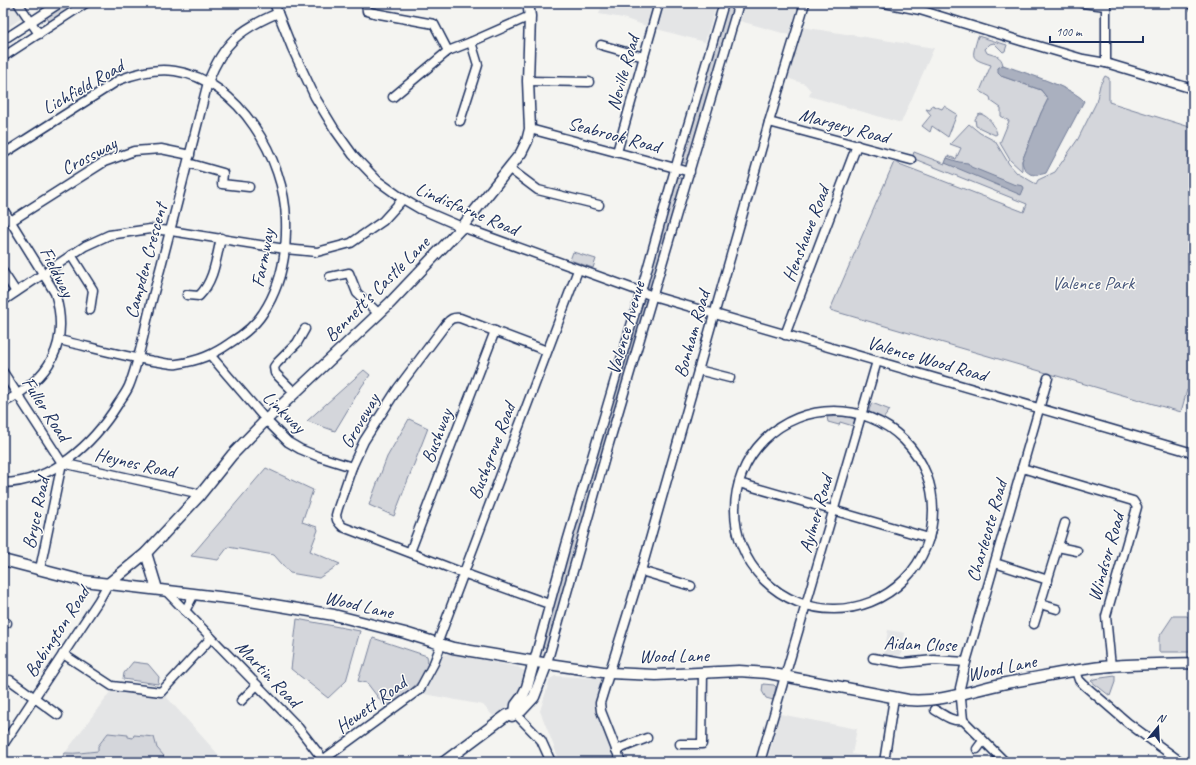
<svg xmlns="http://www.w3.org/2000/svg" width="1196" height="765" font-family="Caveat,sans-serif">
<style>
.built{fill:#e4e5e6}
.green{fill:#d4d6db;stroke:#78829c}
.water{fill:#aab0bf;stroke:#717c98}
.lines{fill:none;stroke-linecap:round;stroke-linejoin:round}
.minor-casing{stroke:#1b2f5e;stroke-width:11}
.major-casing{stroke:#1b2f5e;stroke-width:13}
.minor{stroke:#fdfcf7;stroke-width:8}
.major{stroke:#fdfcf7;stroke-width:10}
.labels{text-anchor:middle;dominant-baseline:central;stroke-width:3;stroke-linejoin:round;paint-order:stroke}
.street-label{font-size:19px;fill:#1b2f5e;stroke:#fdfcf7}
.park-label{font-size:19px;fill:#49597d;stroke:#fdfcf7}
</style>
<rect width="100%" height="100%" fill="#f4f4f1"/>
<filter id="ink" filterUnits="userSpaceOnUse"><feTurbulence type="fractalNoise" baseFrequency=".025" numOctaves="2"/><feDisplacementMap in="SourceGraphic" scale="8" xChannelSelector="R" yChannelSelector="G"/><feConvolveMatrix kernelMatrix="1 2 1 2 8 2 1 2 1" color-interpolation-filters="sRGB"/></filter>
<g filter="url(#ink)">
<!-- built -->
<g class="built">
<path d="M3,3H14L23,17L3,31Z"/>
<path d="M603,3H717L705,42L649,27L623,18L599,14Z"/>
<path d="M746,3H799L789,35L740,21Z"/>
<path d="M802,27L934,48L901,123L809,96L811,91L805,84L787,78Z"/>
<path d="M888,630L905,633L901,655H897L896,659L885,657V653H884Z"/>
<path d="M448,653L518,667L524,671L523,679L517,699L500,713L493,716L483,705L424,694L436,671L441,657Z"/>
<path d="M555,676L599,678L604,681L599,701L617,762H560L540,711L550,679Z"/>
<path d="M113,688L162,692L225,762H158L164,756L157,748L134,736L133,738L128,737V735L108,733L98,746V751L90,752L85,753H65Z"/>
<path d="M780,714L857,729L852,754L877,758V762H767Z"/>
</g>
<!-- green -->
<g class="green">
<path d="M66,3H81L50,23L46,16Z"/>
<path d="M727,3H737L689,164L681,162Z"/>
<path d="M978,36L1007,45L1005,51L1003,52L994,43L990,44L985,49L987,53C995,56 1001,55 1003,65L998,68L1001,76L1041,90L1048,99L1041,113L1022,161V171L1010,160L1000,143L1009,121L1001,116V108L991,101L990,97L980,91L991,65C969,58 972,58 978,36Z"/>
<path d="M1105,76L1109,78V102L1193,128V392L1187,390L1181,412L830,310L894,162L1024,212L1027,204L912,158L914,152L945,164L948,156L956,159L961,148L950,144L969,124L980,133L995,141L1009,164L1017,173L1036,184L1038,180L1055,172L1078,139L1096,103L1100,85Z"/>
<path d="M932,105L942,109L944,106L957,114L948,137L932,126L930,132L922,126L931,115L926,109L930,110Z"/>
<path d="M981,114C989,117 995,125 997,134L995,135L976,126L975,119L978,115Z"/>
<path d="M677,177L685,179L652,289L645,287Z"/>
<path d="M573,252L596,259L593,268L570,260Z"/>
<path d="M642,300L649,302L548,649L541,645Z"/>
<path d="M364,370L370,375L362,386L335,431L307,421Z"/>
<path d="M872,403L890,410L883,419L870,413L869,410Z"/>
<path d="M843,416L852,418L855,420L853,426L840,422L839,425L828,422L827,417Z"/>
<path d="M409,419L428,428L394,516L369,505L387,457Z"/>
<path d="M266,468L313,490L302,522L317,527L318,530L310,551L340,564L319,578L290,573L274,555L228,547L218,560L191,556Z"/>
<path d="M1173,616H1187L1193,624V652H1159V637Z"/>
<path d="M297,619L360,631L346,681L328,698L291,669Z"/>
<path d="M373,638L427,656C433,677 401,698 386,708L367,683L358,681L363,665H365L366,662Z"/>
<path d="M133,662L148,664L159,677L158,684L123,679L124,673Z"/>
<path d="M1115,676V682L1110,696L1091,681L1094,679Z"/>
<path d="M763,684L774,685L776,687L773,700L766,698L762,691Z"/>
<path d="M108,733L128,735V737L133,738L134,735L154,737L157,748L164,756L158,762H59L65,753C76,754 87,752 98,751V746Z"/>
</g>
<!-- water -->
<g class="water">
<path d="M1003,65C1022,72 1072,87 1084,101L1046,173C1034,177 1024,175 1022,161L1041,113L1048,99L1041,90L1001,76L998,73V68Z"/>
<path d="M947,158L959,162L968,163L971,167L1013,184L1023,186L1024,188L1021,195L945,163Z"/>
</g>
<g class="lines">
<defs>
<g id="minor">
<path d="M18,3L39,34"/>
<path d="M274,3L292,48L315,97L335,130L353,155L378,181L403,199L420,209L462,227L653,296L1193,453"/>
<path d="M366,3L367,11L374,13L434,24L448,51"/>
<path d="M884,3L920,10L1021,41L1083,59L1106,63L1193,89"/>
<path d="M1082,3L1106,6"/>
<path d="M1191,3L1193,6"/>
<path d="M3,40L60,3"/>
<path d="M601,45L644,57"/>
<path d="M3,57L86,3"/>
<path d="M1106,63V3"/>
<path d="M528,81L589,82"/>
<path d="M393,97L448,51L471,42L530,16"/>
<path d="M460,121L478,65L471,42"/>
<path d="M769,122L911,160"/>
<path d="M530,129L690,172"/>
<path d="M617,152L659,3"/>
<path d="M3,154L119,80C137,73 155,68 175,71C239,80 285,160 286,220C287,252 281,286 263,313C255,326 243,335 230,343C213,355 198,361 177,364C170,365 161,362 153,361C121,356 90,347 59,340"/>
<path d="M188,163L223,173L222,184L249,187"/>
<path d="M510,169L538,190L599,205"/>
<path d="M3,209L55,293C71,346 48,379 3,403"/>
<path d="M11,221L104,162L134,151L161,149L190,155"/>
<path d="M71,255L93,290L90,310"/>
<path d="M3,272L16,292"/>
<path d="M330,277L349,273L357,293L379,314"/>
<path d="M187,295L199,296C214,281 216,259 221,238"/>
<path d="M3,301L85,246L109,235L150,229L171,231L285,249L317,252L351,243L383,221L403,199"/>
<path d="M785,335L857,145"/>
<path d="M547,351L460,318C453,317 450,319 446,324L398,388L364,441L352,467L338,508L336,515L337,520L340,524L343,527L463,573L549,604"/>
<path d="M211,356L266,420L288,442L300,449L317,456L352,467"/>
<path d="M698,370L730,378"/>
<path d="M3,372L62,463"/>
<path d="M295,393L275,373L274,367L277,363L297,343L305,329"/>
<circle cx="834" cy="510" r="99"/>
<path d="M62,463L192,492L200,495"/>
<path d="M1022,468L1133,501L1137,507L1106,616L1111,667"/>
<path d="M3,483C53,482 93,444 118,404C121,399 126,393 129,386C140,359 145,325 153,296C172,225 190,153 208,82C223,43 240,29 278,13"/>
<path d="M739,483L929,538"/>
<path d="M1058,547L1077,551"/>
<path d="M410,552L495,331"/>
<path d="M995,563L1048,580"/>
<path d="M40,569L62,463"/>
<path d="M641,571L691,586"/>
<path d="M166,591L297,726L325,762"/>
<path d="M1040,604L1057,609"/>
<path d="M185,611L194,594"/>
<path d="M3,622L7,623"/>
<path d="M1034,624L1065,523"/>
<path d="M437,644L578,270"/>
<path d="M63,654L112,686L161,692L211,638"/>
<path d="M873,658L903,663L934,660L966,662"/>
<path d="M534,661L566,545L638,302L674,173L724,3"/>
<path d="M547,663L608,447L739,3"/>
<path d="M1076,671L1079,680L1084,685L1128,723L1181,762"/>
<path d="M10,680L58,715"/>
<path d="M241,701L257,685"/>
<path d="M935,710C944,715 952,722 963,720"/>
<path d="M515,713L541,740L551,762"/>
<path d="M680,744H702L703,672"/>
<path d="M3,745L99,600L108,584"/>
<path d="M977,749L983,741"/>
<path d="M616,750L647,738"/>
<path d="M320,762L420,689L434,663L441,645"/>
<path d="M621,762L601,711L600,703L641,571L769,122L805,3"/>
<path d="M760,762L877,361"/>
<path d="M884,762L894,698"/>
<path d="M1005,762L963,720L960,688L966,662L1048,378"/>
</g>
<g id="major">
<path d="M146,553L157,589"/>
<path d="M3,560L84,581L244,600L334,615L405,633L453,648L555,665L610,673L656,675L739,671L768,673L908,700C942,703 974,689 1006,683C1041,677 1076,669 1111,666C1138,664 1166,664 1193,663"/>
<path d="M108,584L146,553L200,495L232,455L266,420L390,303L462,227L521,153L527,141L530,129L528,81L530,16L528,3"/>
<path d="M512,716L515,713L516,705L522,697L527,687L534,661"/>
<path d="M444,762L507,715L521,711L534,697L547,663"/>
</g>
</defs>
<!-- minor casing -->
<use href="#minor" class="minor-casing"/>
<!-- major casing -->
<use href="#major" class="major-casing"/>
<!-- minor -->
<use href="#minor" class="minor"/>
<!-- major -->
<use href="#major" class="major"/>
</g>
</g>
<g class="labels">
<!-- street labels -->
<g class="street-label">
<text transform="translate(623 73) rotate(-74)">Neville Road</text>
<text transform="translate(83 87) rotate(-30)">Lichfield Road</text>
<text transform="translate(844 126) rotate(15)">Margery Road</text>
<text transform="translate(614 135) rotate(15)">Seabrook Road</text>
<text transform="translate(89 156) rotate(-28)">Crossway</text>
<text transform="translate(467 209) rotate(23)">Lindisfarne Road</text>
<text transform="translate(806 234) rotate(-69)">Henshawe Road</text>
<text transform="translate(263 258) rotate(-79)">Farmway</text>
<text transform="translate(146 261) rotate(-75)">Campden Crescent</text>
<text transform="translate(57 272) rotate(63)">Fieldway</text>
<text transform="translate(377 289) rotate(-45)">Bennett's Castle Lane</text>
<text transform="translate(626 328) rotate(-74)">Valence Avenue</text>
<text transform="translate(692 334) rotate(-74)">Bonham Road</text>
<text transform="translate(927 359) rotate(16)">Valence Wood Road</text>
<text transform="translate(46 409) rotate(57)">Fuller Road</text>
<text transform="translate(284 412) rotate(44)">Linkway</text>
<text transform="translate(360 421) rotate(-60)">Groveway</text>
<text transform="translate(437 436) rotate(-69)">Bushway</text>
<text transform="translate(492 451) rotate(-69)">Bushgrove Road</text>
<text transform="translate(135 463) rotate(13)">Heynes Road</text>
<text transform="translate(36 513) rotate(-78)">Bryce Road</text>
<text transform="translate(816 514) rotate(-74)">Aylmer Road</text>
<text transform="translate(987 531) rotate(-74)">Charlecote Road</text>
<text transform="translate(1106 557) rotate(-74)">Windsor Road</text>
<text transform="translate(359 605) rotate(13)">Wood Lane</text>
<text transform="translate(57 632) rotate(-57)">Babington Road</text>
<text transform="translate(920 644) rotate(2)">Aidan Close</text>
<text transform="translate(674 656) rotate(-1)">Wood Lane</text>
<text transform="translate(1002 668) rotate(-12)">Wood Lane</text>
<text transform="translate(268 674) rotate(46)">Martin Road</text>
<text transform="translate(371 705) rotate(-36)">Hewett Road</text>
</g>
<!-- park labels -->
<g class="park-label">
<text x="1093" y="283">Valence Park</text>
</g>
</g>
<!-- margin -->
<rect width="1196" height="765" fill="none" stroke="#fdfcf7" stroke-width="16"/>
<rect x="8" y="8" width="1180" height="749" fill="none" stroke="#1b2f5e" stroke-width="1.5" filter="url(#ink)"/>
<!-- north arrow -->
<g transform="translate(1158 727) rotate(18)" stroke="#fdfcf7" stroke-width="3" paint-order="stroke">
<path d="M0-3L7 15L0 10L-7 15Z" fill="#1b2f5e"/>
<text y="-6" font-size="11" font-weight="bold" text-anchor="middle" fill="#1b2f5e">N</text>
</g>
<!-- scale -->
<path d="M1050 36v6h93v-6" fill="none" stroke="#1b2f5e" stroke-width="2"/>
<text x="1056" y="36" font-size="12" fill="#1b2f5e" stroke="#fdfcf7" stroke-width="3" paint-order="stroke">100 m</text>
</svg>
